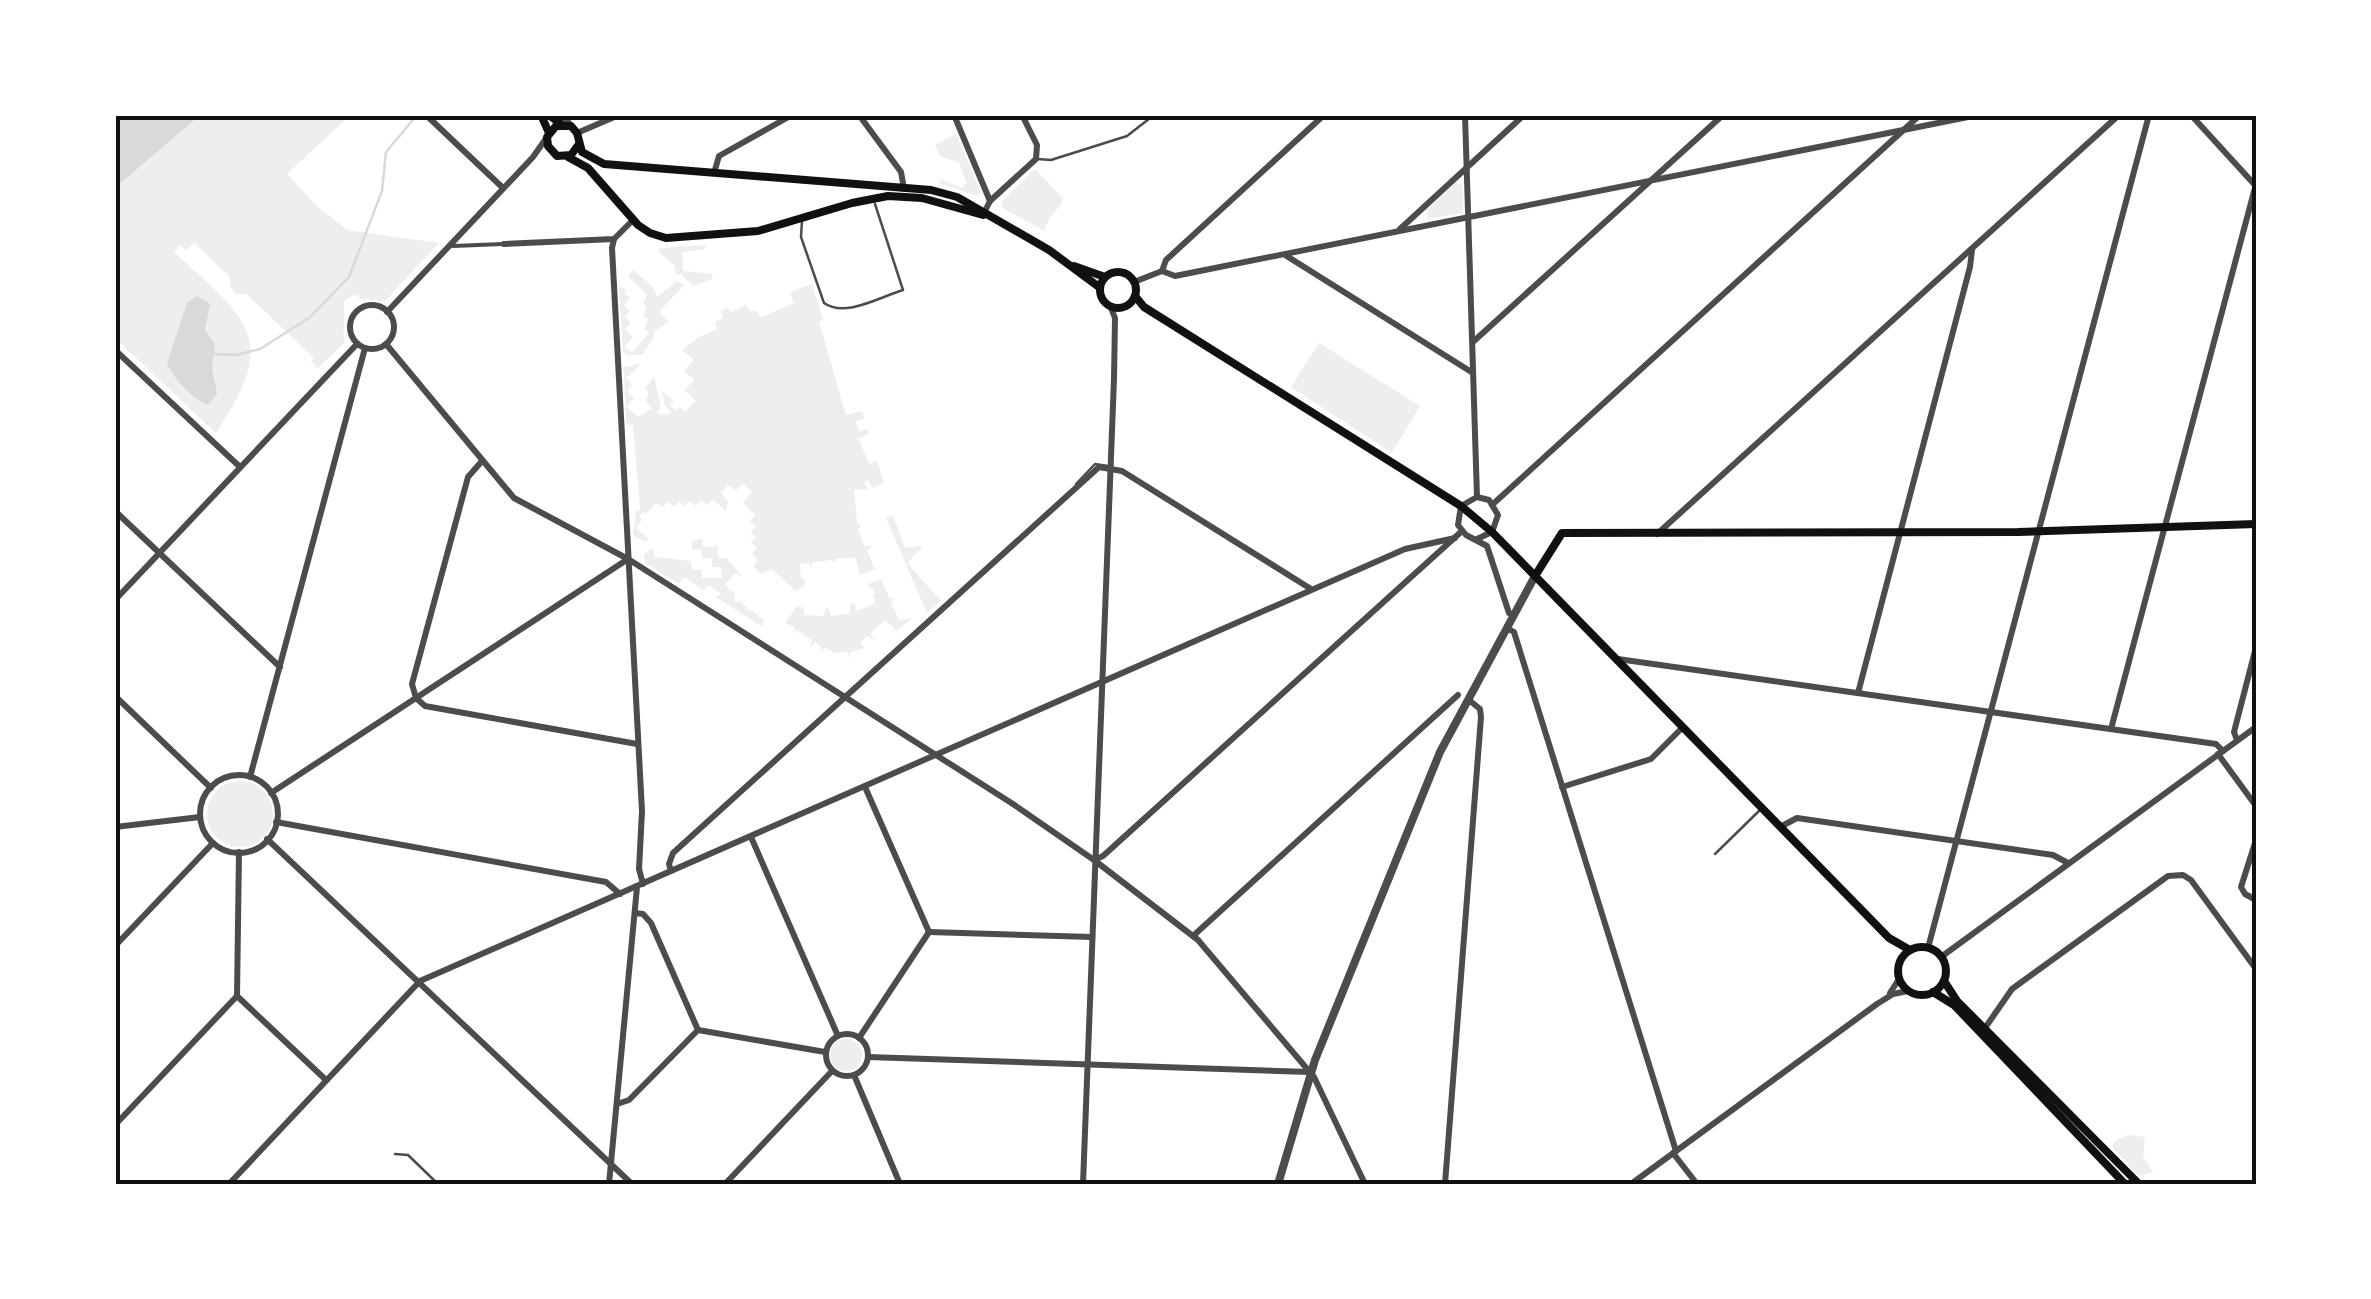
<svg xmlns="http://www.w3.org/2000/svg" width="2371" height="1299" font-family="'Roboto Condensed',sans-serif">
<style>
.green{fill:#eee}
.water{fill:#d9d9d9}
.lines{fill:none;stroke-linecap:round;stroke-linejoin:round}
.stream{stroke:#d9d9d9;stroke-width:2.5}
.service{stroke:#4c4c4c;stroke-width:2.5}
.pedestrian{stroke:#4c4c4c;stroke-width:4}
.minor{stroke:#4c4c4c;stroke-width:6}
.tertiary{stroke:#4c4c4c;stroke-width:8}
.secondary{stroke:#111;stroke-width:8}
.neatline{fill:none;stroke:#111;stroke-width:4}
</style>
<rect width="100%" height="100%" fill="#fff"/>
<!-- green -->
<g class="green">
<path d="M188,115H342L346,119L287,174L317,206L347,230L439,243L385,301L361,299L355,294L343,302C347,315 341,328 345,342L318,368L311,361L314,358L253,300L246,294H236L230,286V277L194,243L186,250L180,245L174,252C247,320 281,337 216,433L115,338V176Z"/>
<path d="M956,134L981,192L977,196L939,183L941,179L962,188L967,183L959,163L940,156L935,145Z"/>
<path d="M1035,169L1063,198C1061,210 1048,213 1045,231L1004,209L1001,202Z"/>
<path d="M1456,183L1463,185V213L1428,219L1426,210Z"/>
<path d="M708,245L702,250L682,252L683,271L713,274L712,279L693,286L681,274L676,275L675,266L659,252L660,248Z"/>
<path d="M627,265L653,287L657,297L677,281L684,285L659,312L669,321L654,332V337L642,355H627L623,352L619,286L626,290L624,293L630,298L624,305L630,311L625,317L631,323L625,329L633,337L624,347L632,353L649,333L644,328L648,320L643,315L647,308L643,303L647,295L628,276L633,270Z"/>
<path d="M812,284L823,320L819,322L846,415L862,411L864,419L856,422L859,432L867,429L869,433L856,440H859L869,464L877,461L884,483L872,488L868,480L864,482L868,489L854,490L857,522L861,527L858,529L865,547L873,545L867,551L875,569L860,575L855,557L836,559L833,563L832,560L813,562L810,567L809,563L800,564L801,578L804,579L805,586L796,591L772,569L761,574L753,566L758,560L752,554L757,548L751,543L756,537L751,532L756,526L750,521L755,515L743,502L752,492L744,484L736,490L728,485L721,493L728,502L726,510L712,500L707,505L701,501L696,506L690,501L685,506L679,501L674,507L668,502L662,507L656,503L646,514L643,512L639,516L642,520L636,528L649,539L645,542L633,535L636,511L640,509L633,425L626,424L624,367L641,364L626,378L632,384L627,391L634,398L627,407L638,417L652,408L645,401L649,393L645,389L654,376L661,407L657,412L661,415L672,413L665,406L662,391L674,401L670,405L675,410L680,407L685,411L696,401L684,390L695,380L684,371L694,360L682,350L697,338L717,329L715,322L723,318L721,311L728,307L731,313L746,304L750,312L756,310L761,317L794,303L790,292Z"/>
<path d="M1319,343L1420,406L1392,453L1291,387Z"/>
<path d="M893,515L905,548L923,546L907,563L941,601L927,613L886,518Z"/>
<path d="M702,539L703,547L718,546V558H726L743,577L735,573L725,584L729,589L727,592L731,590L735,594V603L739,601L748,608L746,612L749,609L759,615L757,619L761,617L765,621L761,626L716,597L722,594L708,585L704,590L684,577L679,584L645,563L644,554L653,548L654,557L691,561L692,570L701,569L702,578H722L721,567H712V558L702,559L701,549L692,550V540Z"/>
<path d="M881,579L890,599L897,597L891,602L899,620L912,618L897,631L885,620L870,634L876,641L867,636L860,643L864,648L849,653L850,661L847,652L835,653L825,647L819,654L822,647L815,642L810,648L812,640L796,630L792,635L795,627L785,623L797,606L804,608V615L824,616L825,608L829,609L831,616L850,613V605L854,604L857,611L875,604L873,595L876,593L868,584Z"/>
<circle cx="240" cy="814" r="33"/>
<circle cx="846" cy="1055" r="16"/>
<path d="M2128,1135L2145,1137L2143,1156L2153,1172L2139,1176L2113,1148V1142Z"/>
</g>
<!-- water -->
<g class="water">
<path d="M115,115H200L115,188Z"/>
<path d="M197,296L210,304L205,330L215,344L212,368L217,394L208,405C193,400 173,378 167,363L187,303Z"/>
</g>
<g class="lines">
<!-- stream -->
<path class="stream" d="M214,354L236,355L260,349L309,318L349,277L382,191L386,152L417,115"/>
<!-- service -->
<g class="service">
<path d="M1038,159L1051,160L1127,136L1154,115"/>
<path d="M802,220L801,237L824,303C845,318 880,297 903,290L875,204"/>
<path d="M1076,484L1095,464L1108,466"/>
<path d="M1715,854L1761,809"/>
<path d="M395,1154L408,1155L438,1184"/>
</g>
<!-- pedestrian -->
<path class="pedestrian" d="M453,246L503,244"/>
<!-- minor -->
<g class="minor">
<path d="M426,115L503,188"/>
<path d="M563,115L571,126"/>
<path d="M859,115L901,172L904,189"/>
<path d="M954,115L990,201"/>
<path d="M1465,115L1477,497"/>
<path d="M2191,115L2254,184"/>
<path d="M577,133L619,115"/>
<path d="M714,173L719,156L792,115"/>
<path d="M984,213L990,201L1036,159L1037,145L1022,115"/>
<path d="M1400,229L1524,115"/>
<path d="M614,239L612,248L642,811L639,869L643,884"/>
<path d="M504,244L614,239L633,220"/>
<path d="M1285,255L1473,373"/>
<path d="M1162,271L1175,276L1978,115"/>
<path d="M1162,271L1166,260L1324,115"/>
<path d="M1134,282L1162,271"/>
<circle cx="372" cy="327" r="22"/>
<path d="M387,312L533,157L547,137"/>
<path d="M1474,341L1723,115"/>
<path d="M386,344L514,498L628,559L1013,804L1094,860L1198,940L1314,1077L1365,1184"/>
<path d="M115,350L240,467"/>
<path d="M1493,504L1920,115"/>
<path d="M115,511L280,667"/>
<path d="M1657,534L2119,115"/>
<path d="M1477,539L1492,532L1498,515L1489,500L1477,497L1461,506L1458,525L1466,535L1487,546L1509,613L1514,616"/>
<path d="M115,600L357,344"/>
<path d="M1507,628L1514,632L1676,1151"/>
<path d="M1618,659L2216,744L2223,751"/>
<path d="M1858,693L1970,267L1972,250"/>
<path d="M115,696L211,788"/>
<path d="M416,698L412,684L468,477L482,461"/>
<path d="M416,698L425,706L637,744"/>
<path d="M2111,729L2256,184"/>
<path d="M2237,740L2234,732L2256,647"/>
<path d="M2218,754L2256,806"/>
<circle cx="239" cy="814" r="39"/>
<path d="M250,777L365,348"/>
<path d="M865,787L929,932"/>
<path d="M1562,787L1651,759L1683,727"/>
<path d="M271,793L628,559"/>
<path d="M276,822L606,882L620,894"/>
<path d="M115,827L200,817"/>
<path d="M1780,827L1797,818L2053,855L2068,863"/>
<path d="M751,837L838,1036"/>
<path d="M267,839L632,1184"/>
<path d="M2256,840L2241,887L2245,894L2256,900"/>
<path d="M1094,860L1103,856L1462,531"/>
<path d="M671,871L669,864L673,853L1099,467L1122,471L1311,589"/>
<path d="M635,913L643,914L651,923L698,1030"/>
<path d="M929,932L1092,937"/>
<path d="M1193,936L1458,695"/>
<path d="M115,946L213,843"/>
<path d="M1928,948L2149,115"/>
<path d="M1941,957L2256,727"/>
<path d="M1890,993L1899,979"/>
<path d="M237,996L326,1080"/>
<path d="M1985,1028L2012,989L2168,876L2183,875L2191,880L2256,969"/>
<path d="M698,1030L825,1052"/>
<circle cx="847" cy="1055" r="21"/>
<path d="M859,1038L929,932"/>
<path d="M868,1057L1310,1072"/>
<path d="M854,1075L900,1184"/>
<path d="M617,1104L629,1100L698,1030"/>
<path d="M115,1125L237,996L239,852"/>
<path d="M1673,1153L1697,1184"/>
<path d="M899,1183L929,1184"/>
<path d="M229,1184L420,981L1405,549L1455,538"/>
<path d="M609,1184L637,887"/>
<path d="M725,1184L832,1071"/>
<path d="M1083,1184L1114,379L1115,318L1111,308"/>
<path d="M1445,1184L1481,717L1480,709L1469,700"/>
<path d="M1631,1184L1877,1004L1893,994L1908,991"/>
</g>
<!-- tertiary -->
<path class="tertiary" d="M1278,1184L1315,1060L1440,752L1535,576"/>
<!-- secondary -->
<g class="secondary">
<path d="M541,115L549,133"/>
<path d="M549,115L561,124"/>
<path d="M579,144L571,155L557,156L548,146L547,137L556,126H571L577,133L582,152L604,164L931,190L957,197L1049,250L1099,287"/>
<path d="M568,157L588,168L638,225L650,233L666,238L758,231L852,203L888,196L922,198L983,215"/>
<path d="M1074,266L1105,277"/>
<circle cx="1118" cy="290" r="18"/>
<path d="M1135,296L1144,307L1461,506L1492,532L1889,938L1910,950"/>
<path d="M1535,576L1562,533L2018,532L2256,524"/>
<circle cx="1922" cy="971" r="24"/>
<path d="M1944,981L1957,1001L2139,1184"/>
<path d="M1933,992L1954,1005L2125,1184"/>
</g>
</g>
<!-- border -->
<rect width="2371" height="1299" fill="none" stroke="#ffffff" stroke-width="235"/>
<rect x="118" y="118" width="2136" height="1064" class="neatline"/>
</svg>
